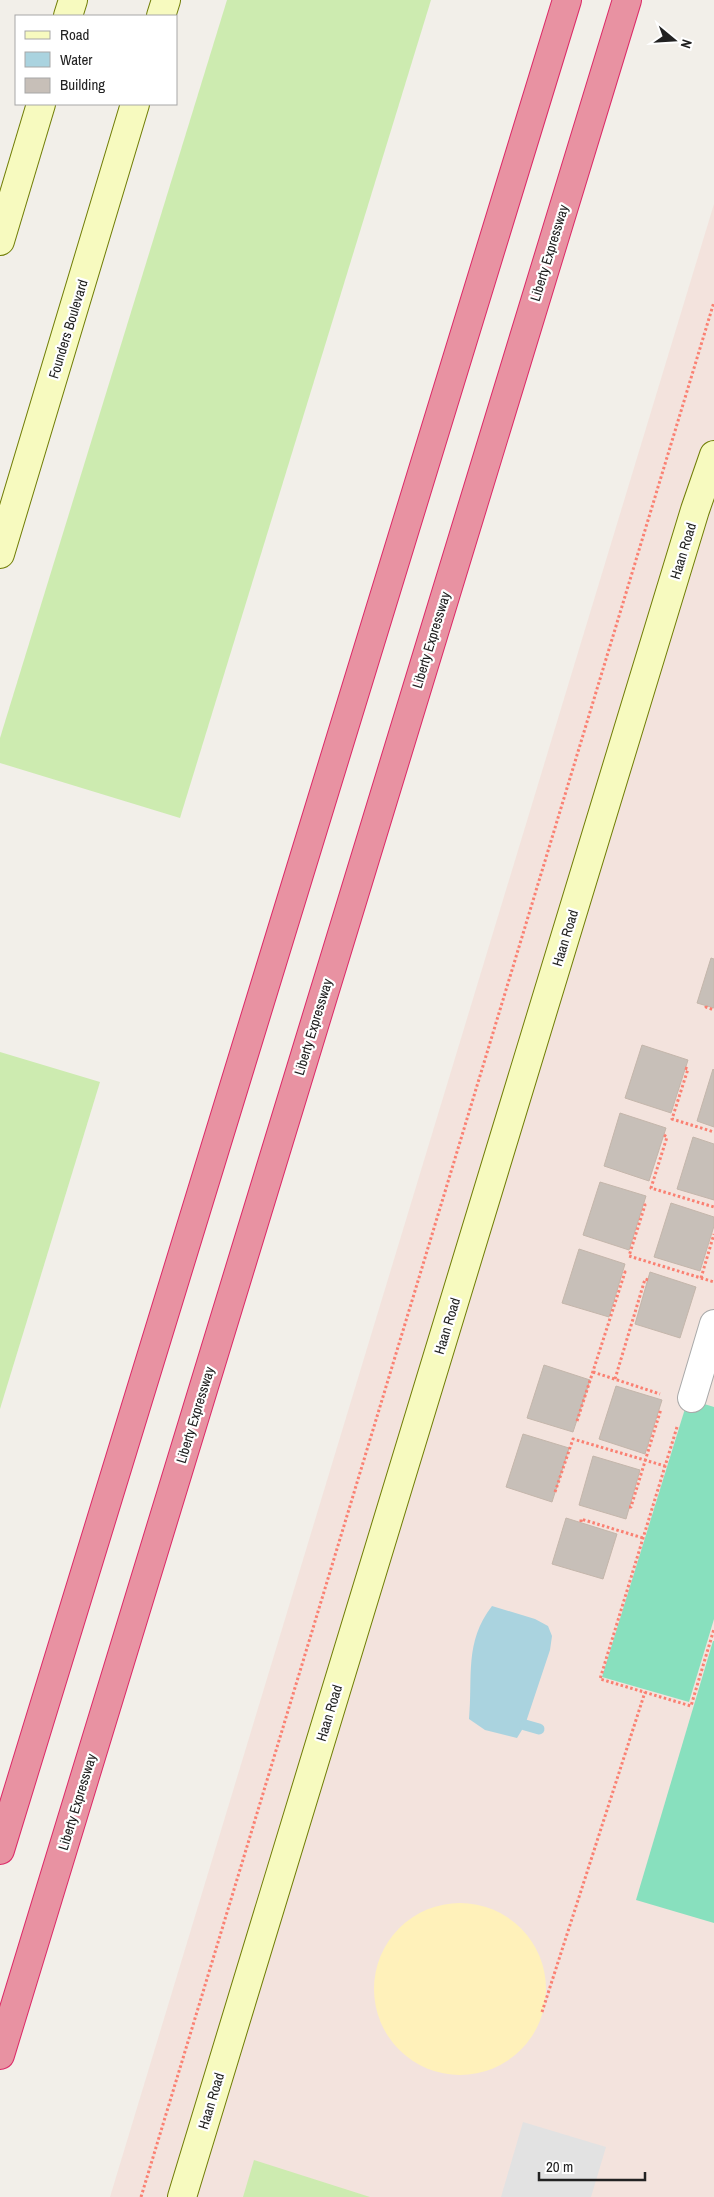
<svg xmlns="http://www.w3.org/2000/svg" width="714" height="2197" font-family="'Archivo Narrow',sans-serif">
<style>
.military{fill:#f3e3dd}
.grass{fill:#cdebb0}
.sand{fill:#fff1ba}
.pitch{fill:#88e0be}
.parking{fill:#e2e2e2}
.water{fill:#aad3df}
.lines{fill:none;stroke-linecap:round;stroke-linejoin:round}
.stream{stroke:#aad3df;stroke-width:11}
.building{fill:#c7bfb8;stroke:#c4b6ab}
.street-casing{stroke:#a9a9a9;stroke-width:30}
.secondary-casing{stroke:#707d05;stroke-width:30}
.highway-casing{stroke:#dc2a67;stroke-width:30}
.path{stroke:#fa8072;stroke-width:3;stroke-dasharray:2.5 2.5;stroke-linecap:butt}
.street{stroke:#fff;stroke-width:28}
.secondary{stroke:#f7fabf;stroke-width:28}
.highway{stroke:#e892a2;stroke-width:28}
.labels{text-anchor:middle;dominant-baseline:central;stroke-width:4.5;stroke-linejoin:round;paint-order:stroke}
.street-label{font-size:14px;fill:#222;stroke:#fff}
</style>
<rect width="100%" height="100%" fill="#f2efe9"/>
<!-- military -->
<path class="military" d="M714,204V2197H110L355,1388Z"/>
<!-- grass -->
<g class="grass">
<path d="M227,0H431L180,818L0,763V738Z"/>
<path d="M0,1052L100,1082L0,1409Z"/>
<path d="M254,2160L370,2197H243Z"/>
</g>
<!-- sand -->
<circle class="sand" cx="460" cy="1989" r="86"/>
<!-- pitch -->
<g class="pitch">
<path d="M688,1399L714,1407V1619L689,1702L602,1677Z"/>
<path d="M713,1641H714V1923L636,1900Z"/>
</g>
<!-- parking -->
<path class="parking" d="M523,2122L606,2147L591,2197H501Z"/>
<!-- water -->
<path class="water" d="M492,1606L535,1619L548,1626L552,1636L550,1650L525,1725L517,1738L485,1730L469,1719C473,1677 464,1642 492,1606Z"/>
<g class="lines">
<!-- stream -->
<path class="stream" d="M525,1725L539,1729"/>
</g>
<!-- building -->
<g class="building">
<path d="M711,958L714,959V1008L697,1003Z"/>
<path d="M642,1045L688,1060L671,1113L625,1098Z"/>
<path d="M713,1069L714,1070V1127L697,1121Z"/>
<path d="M620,1113L666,1128L649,1181L604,1166Z"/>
<path d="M693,1137L714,1144V1200L677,1189Z"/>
<path d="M600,1182L646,1196L629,1250L583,1235Z"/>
<path d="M671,1203L714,1217V1226L700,1271L654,1257Z"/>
<path d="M579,1249L625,1264L609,1317L562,1303Z"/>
<path d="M650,1272L696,1287L680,1338L635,1324Z"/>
<path d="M544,1365L590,1380L573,1432L527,1418Z"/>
<path d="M616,1386L662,1400L645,1454L599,1439Z"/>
<path d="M523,1434L569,1448L552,1502L506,1487Z"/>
<path d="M593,1456L640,1470L626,1519L579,1505Z"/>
<path d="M566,1518L617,1534L603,1579L552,1564Z"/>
</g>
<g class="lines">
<defs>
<path id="street" d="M692,1398L714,1324"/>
<g id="secondary">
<path d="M68,16L73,0"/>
<path d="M161,16L166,0"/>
<path d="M0,241L41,104"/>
<path d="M0,554L135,104"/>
<path d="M182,2197L695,510L714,455"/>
</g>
<g id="highway">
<path d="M0,1850L567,0"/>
<path d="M0,2055L627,0"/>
</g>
</defs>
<!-- street casing -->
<use href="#street" class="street-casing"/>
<!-- secondary casing -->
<use href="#secondary" class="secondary-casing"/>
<!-- highway casing -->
<use href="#highway" class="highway-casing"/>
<!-- path -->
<g class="path">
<path d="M706,1006V1007L714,1010"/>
<path d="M685,1068L688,1069L672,1119L714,1132"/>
<path d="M664,1135L667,1137L651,1188L714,1207"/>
<path d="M644,1204L645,1205L629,1256L714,1282"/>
<path d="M701,1278L714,1234"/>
<path d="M593,1372L660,1394"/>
<path d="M615,1379L645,1279L648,1280"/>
<path d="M577,1421L625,1272H623"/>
<path d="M677,1427L600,1679L691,1706L714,1629"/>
<path d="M555,1492L573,1439L665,1466"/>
<path d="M629,1507H631L661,1409"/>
<path d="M581,1522V1519L643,1538"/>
<path d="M542,2012L645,1692"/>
<path d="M141,2197L714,302"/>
</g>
<!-- street -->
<use href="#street" class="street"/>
<!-- secondary -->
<use href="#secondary" class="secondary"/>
<!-- highway -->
<use href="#highway" class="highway"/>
</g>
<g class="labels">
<!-- street labels -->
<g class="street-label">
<text transform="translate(549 253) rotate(-73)">Liberty Expressway</text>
<text transform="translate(68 329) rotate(-73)">Founders Boulevard</text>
<text transform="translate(683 551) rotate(-73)">Haan Road</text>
<text transform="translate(431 640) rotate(-73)">Liberty Expressway</text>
<text transform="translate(565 938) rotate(-73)">Haan Road</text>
<text transform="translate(313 1027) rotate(-73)">Liberty Expressway</text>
<text transform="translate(447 1326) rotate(-73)">Haan Road</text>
<text transform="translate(195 1415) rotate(-73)">Liberty Expressway</text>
<text transform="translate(329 1713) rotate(-73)">Haan Road</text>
<text transform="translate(77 1802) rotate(-73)">Liberty Expressway</text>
<text transform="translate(211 2101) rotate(-73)">Haan Road</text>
</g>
</g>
<!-- legend -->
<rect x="15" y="15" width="162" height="90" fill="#ffffff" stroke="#a7a7a7"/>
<rect x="25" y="31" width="25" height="8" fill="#f7fabf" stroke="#a7a7a7"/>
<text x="60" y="40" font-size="15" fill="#222222">Road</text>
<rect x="25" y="52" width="25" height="15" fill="#aad3df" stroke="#a7a7a7"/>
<text x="60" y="65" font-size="15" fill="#222222">Water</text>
<rect x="25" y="78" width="25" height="15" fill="#c7bfb8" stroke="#a7a7a7"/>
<text x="60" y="90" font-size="15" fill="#222222">Building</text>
<!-- north arrow -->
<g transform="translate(674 40) rotate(108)" stroke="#ffffff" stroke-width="4" paint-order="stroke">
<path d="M0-4L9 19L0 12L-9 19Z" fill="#222222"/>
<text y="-8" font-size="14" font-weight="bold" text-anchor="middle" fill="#222222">N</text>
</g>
<!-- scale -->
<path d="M539 2172v8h106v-8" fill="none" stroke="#222222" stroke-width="2.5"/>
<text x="546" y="2172" font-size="15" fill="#222222" stroke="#ffffff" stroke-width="4" paint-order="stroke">20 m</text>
</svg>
